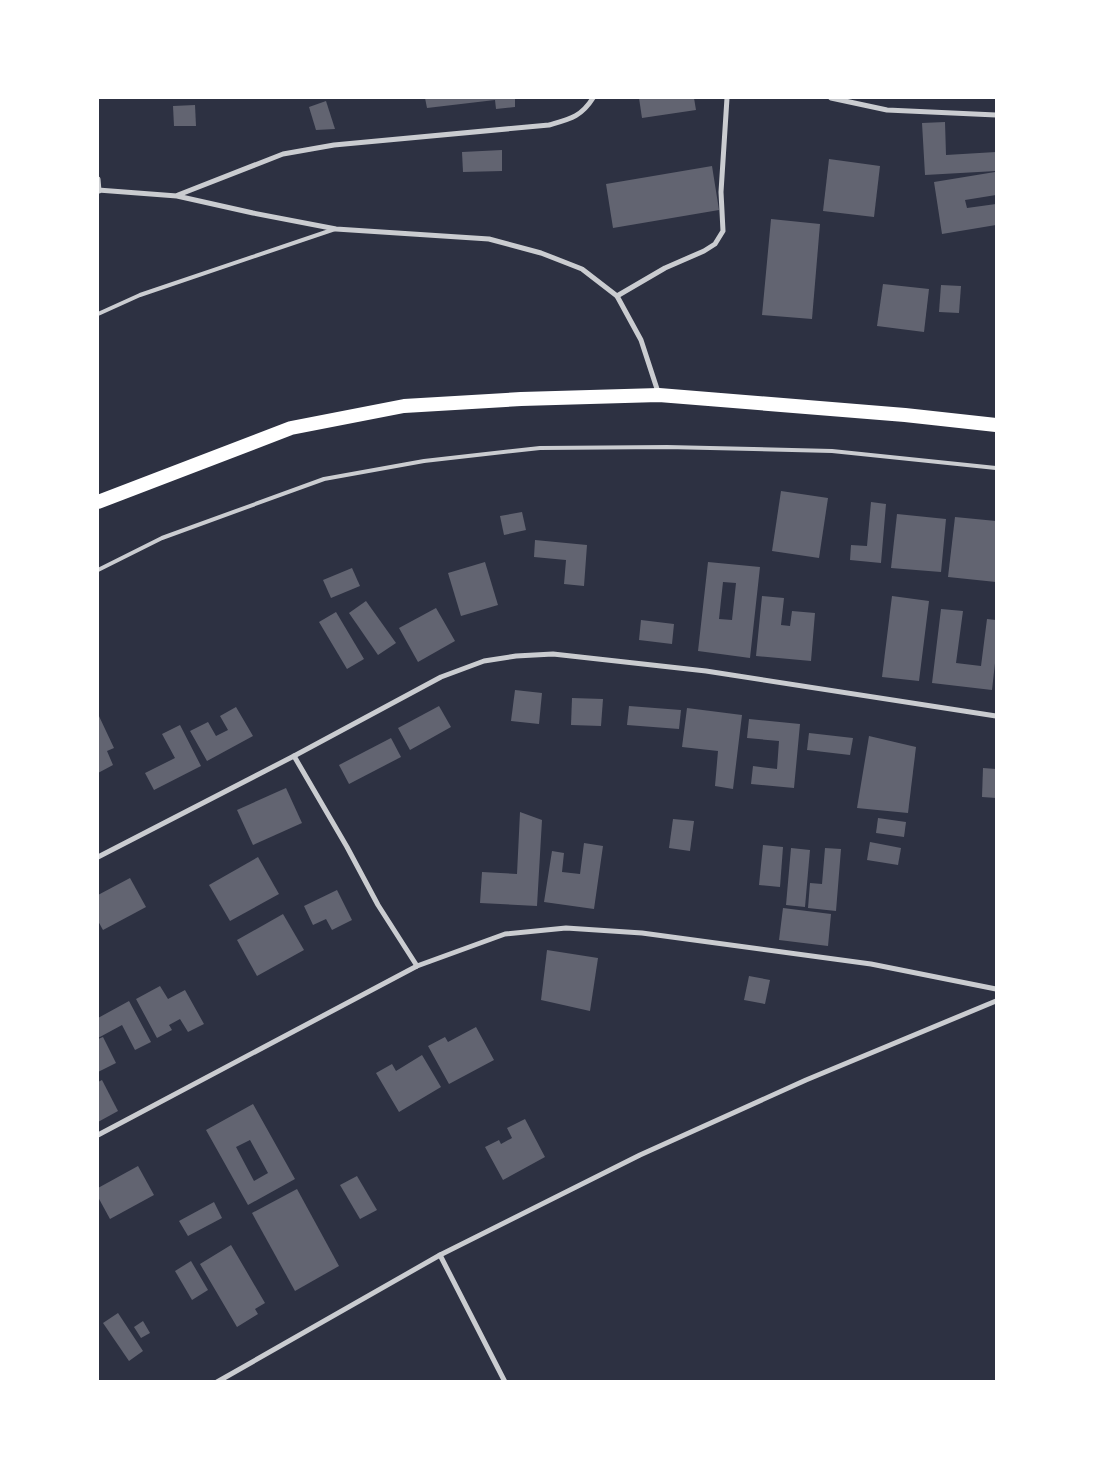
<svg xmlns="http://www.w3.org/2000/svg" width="1094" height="1479" font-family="'Work Sans',sans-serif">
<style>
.building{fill:#626471;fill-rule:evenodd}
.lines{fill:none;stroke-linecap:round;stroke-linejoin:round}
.service{stroke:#caccd0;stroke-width:4}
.minor{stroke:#caccd0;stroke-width:5}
.trunk{stroke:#fff;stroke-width:14}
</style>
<rect width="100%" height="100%" fill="#2d3142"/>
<!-- building -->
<g class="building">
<path d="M425,98H515V107L496,109L495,100L427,108Z"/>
<path d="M639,98H694L696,110L642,118Z"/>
<path d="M326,101L335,129L316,130L309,107Z"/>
<path d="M195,105L196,126H174L173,106Z"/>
<path d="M945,122L946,155L996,152V171L925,175L922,123Z"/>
<path d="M502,150V171L463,172L462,152Z"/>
<path d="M829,159L880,166L874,217L823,211Z"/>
<path d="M712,166L719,210L613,228L606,184Z"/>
<path d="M995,172L996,195L965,200L967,208L996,204V225L942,234L934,182Z"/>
<path d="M771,219L820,224L812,319L762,315Z"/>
<path d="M883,284L929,289L924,332L877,326Z"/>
<path d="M941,285L961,286L959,313L939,312Z"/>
<path d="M781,491L828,498L819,558L772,551Z"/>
<path d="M871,502L886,504L881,563L850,560L851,545L867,546Z"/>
<path d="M522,512L526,530L504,535L500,516Z"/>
<path d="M897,514L946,519L941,572L891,568Z"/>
<path d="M955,517L996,521V582L948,577Z"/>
<path d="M535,540L587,545L584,586L564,584L566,560L534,557Z"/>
<path d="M485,562L498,605L461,616L448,573Z"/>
<path d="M708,562L760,567L750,658L698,651ZM723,582L736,583L732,620L719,619Z"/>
<path d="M352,568L360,586L331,598L323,580Z"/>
<path d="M762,596L784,598L781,625L790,626L792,611L815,613L811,661L756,656Z"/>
<path d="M892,596L929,601L919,681L882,677Z"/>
<path d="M366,601L396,643L378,655L349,613Z"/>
<path d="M436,608L455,641L418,662L399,628Z"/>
<path d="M941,609L963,611L956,663L981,666L987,619L996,620V654L992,690L932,683Z"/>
<path d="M336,612L364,659L347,669L319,622Z"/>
<path d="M641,620L674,624L672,644L639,640Z"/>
<path d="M515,690L542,693L539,724L511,721Z"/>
<path d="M572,698L603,699L601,726L571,725Z"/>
<path d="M439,706L451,727L410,750L398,728Z"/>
<path d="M629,706L681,710L679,729L627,725Z"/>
<path d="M236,707L253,736L207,761L190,731L208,722L216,736L228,730L220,716Z"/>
<path d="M687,708L742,715L733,789L715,786L718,751L682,747Z"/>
<path d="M98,714L114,748L107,751L113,765L98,773Z"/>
<path d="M749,719L800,724L794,788L751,784L753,766L777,769L779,741L747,738Z"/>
<path d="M180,725L201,766L154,790L145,773L175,758L162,734Z"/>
<path d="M809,733L853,738L850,755L807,750Z"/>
<path d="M869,736L916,747L908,813L857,808Z"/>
<path d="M391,738L401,757L349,784L339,765Z"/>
<path d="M983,768L996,769V798L982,797Z"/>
<path d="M286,788L302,823L253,845L237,810Z"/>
<path d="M520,812L542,820L537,906L480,903L482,872L517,874Z"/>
<path d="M878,818L906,822L904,837L876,833Z"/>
<path d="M673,819L694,821L690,851L669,848Z"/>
<path d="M870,842L901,848L898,865L867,860Z"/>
<path d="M584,843L603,846L594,909L544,902L552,851L564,853L562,872L580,874Z"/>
<path d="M763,845L783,847L780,887L759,885Z"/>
<path d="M791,848L810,850L805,907L786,905Z"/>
<path d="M825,848L841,849L836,911L808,908L810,883L822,884Z"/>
<path d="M258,857L279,894L230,921L209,885Z"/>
<path d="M130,878L146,907L103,930L98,921V895Z"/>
<path d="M337,890L352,920L332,930L326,919L313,925L304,906Z"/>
<path d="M783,908L831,914L828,946L779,940Z"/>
<path d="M283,914L304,950L257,976L237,940Z"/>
<path d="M547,950L598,958L590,1011L541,1000Z"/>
<path d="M749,976L770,980L765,1004L744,1000Z"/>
<path d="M160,986L168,999L185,990L204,1024L188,1032L180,1019L169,1025L172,1030L157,1038L136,999Z"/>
<path d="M129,1001L151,1042L135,1050L122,1025L98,1038V1018Z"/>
<path d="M476,1027L494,1060L449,1084L428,1046L445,1037L448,1042Z"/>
<path d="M103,1037L116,1063L98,1072V1039Z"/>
<path d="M422,1055L441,1087L399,1112L376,1073L392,1064L396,1071Z"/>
<path d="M102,1080L118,1111L98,1122V1082Z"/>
<path d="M253,1104L295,1179L248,1205L206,1130ZM250,1140L268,1173L254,1181L236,1147Z"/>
<path d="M525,1119L545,1157L503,1180L485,1147L499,1140L501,1144L512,1138L507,1128Z"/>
<path d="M138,1166L154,1195L110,1219L98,1197V1188Z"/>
<path d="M357,1176L377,1210L360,1219L340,1185Z"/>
<path d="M297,1189L339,1266L295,1291L252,1213Z"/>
<path d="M214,1202L222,1218L188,1236L179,1221Z"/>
<path d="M231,1245L265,1303L255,1309L258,1314L237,1327L200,1264Z"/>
<path d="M191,1261L208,1290L192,1300L175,1271Z"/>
<path d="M118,1313L143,1351L129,1361L103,1323Z"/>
<path d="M143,1321L150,1333L141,1338L134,1327Z"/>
</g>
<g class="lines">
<!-- service -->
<g class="service">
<path d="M98,314L140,295L335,229"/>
<path d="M98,570L162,538L324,479L424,461L540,448L667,447L832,451L996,468"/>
</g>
<!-- minor -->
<g class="minor">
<path d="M831,98L887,110L996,115"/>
<path d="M98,179L99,191"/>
<path d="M98,190L177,196L253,213L336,229L489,239L541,253L582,269L617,296L641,340L659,395"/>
<path d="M178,195L283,154L334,145L549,125C570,119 581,117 593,98"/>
<path d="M617,296L665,268L704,251L715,244L723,231L721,192L727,98"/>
<path d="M294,756L347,847L378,905L417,966"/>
<path d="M98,857L294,756L441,677L484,661L516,656L553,654L706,671L996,716"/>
<path d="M98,1135L417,966L505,934L566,928L642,933L871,964L996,989"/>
<path d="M440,1255L505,1382"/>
<path d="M217,1382L440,1255L640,1155L806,1080L996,1001"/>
</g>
<!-- trunk -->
<path class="trunk" d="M98,502L291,428L404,406L521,399L659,395L905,415L996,425"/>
</g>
<!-- border -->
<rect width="1094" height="1479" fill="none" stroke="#ffffff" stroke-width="198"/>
</svg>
